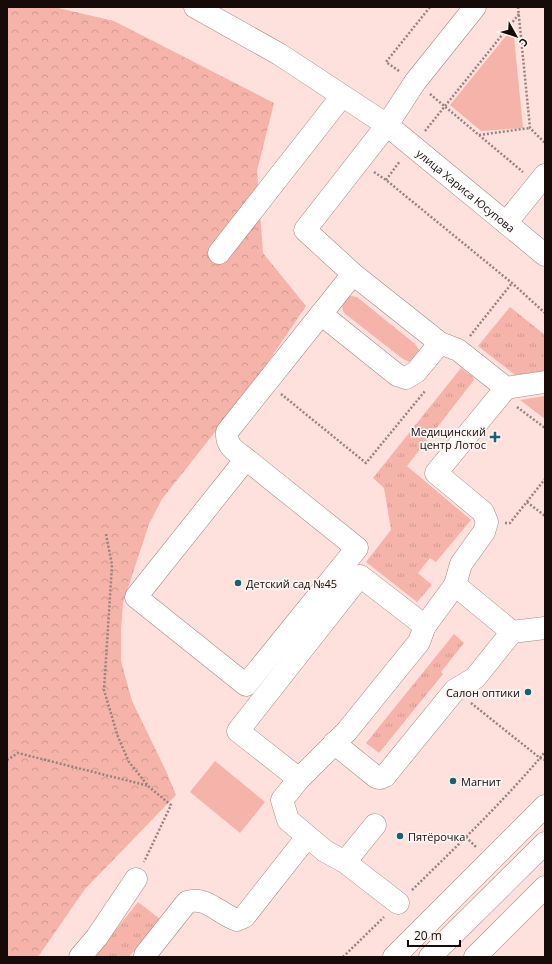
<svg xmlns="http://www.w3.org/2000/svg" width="552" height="964" font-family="'Open Sans',sans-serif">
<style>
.green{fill:#f5b3a9}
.forest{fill:url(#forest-crowns)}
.park{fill:url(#park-tufts)}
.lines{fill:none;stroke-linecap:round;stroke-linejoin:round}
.minor-casing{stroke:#a68580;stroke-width:23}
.path{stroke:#97827e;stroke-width:2.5;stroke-dasharray:2 2;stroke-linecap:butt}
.minor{stroke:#fff;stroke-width:22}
.poi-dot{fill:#17636d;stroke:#fbf4f3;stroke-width:1.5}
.labels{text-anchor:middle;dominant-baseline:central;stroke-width:3.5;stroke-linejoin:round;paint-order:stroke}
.street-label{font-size:11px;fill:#160b09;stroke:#fbf4f3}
.poi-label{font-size:11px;fill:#160b09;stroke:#fbf4f3;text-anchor:start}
</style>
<defs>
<pattern id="forest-crowns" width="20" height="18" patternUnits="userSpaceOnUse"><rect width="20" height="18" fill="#f5b3a9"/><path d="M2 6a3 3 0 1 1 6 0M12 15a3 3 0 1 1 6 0" fill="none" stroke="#d19990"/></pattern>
<pattern id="park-tufts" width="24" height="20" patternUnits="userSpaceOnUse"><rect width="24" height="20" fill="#f5b3a9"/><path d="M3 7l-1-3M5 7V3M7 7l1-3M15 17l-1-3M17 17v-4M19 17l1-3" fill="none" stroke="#d19990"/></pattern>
</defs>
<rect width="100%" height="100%" fill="#fee1dd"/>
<!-- green -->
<g class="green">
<path d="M513,27L523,128L481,131L450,105Z"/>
<path d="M352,296L357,297L415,344L419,350V356L410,362L403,359L344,313C341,306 342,303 346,297Z"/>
<path d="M545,396V419L520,400Z"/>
<path d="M215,761L265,802L240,833L190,792Z"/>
</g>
<!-- forest -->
<path class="forest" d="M7,7H54L114,21L274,103L257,171L263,253L306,306L253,384L162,499L149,524L123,603L121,630V661L132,701L166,771L176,795L85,889L38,957H7Z"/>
<!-- park -->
<g class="park">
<path d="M510,307L545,335V371L515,375L478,346Z"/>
<path d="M461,368L473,377L474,380L407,466L471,520L436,562L430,558L418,573L432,585L417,602L366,562L391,530L384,488L373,478Z"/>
<path d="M454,634L464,643L441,672L443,674L379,753L366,743Z"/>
<path d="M138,902L160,919L129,957H94Z"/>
</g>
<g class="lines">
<defs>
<g id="minor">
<path id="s1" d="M195,7L279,54L387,125L545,255"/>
<path d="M475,7L415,82L387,125L305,230L353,274L440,343L458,350L506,388L545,382"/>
<path d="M506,223L545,175"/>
<path d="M219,253L342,96"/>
<path d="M321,314L397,375L406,378L416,372L440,343"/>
<path d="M246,459L136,597L246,685L357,548L246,459C236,451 226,447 227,432L353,274"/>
<path d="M512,632L545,628"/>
<path d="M334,743L376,777L380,778L385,776L455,690L475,678L512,632L455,585"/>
<path d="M299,779L238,731L360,576L425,626"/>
<path d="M345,862L375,825"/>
<path d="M398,903L345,862L325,851L288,820L282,800L299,779L347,731L419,642L425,626L455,585L461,564L484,532L487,522L483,512L436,473L506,388"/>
<path d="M80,957L97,937L136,879"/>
<path d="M145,957V955L187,902C207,896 219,914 237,920L244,917L307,837"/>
<path d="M394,957L545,806"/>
<path d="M430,957L545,843"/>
<path d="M475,957L545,887"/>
</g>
</defs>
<!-- minor casing -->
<use href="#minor" class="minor-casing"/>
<!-- path -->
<g class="path">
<path d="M518,7L530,128L545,143"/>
<path d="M399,71L386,62L430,7"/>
<path d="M430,94L523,172"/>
<path d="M425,131L519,14"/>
<path d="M479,135L530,128"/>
<path d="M374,172L386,180L512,283L545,313"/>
<path d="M386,180L400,161"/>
<path d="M470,336L512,283"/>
<path d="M281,394L366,463L425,391"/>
<path d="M517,407L545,428"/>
<path d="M527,502L545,516"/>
<path d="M505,523H510L545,479"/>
<path d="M106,534L112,565L104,690L118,737L129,762L149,787L171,805L144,862"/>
<path d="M471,703L540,758L545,760"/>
<path d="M7,760L18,753L149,786"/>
<path d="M466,837L477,848"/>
<path d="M412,890C458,845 504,801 545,752"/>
<path d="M343,957L384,917"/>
</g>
<!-- minor -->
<use href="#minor" class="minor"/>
</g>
<!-- markers -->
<g class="poi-dot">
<path d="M493 431h4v4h4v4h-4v4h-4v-4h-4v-4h4z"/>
<circle cx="238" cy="583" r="4"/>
<circle cx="528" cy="692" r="4"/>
<circle cx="453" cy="781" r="4"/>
<circle cx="400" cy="836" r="4"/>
</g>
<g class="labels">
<!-- street labels -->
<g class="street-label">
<text stroke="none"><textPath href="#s1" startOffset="328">улица Хариса Юсупова</textPath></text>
</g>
<!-- poi labels -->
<g class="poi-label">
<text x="486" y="431" text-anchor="end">Медицинский<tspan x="486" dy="13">центр Лотос</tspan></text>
<text x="246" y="583">Детский сад №45</text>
<text x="520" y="692" text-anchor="end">Салон оптики</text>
<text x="461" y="781">Магнит</text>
<text x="408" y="836">Пятёрочка</text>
</g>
</g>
<!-- border -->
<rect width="552" height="964" fill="none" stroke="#160b09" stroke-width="16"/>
<!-- north arrow -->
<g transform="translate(516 36) rotate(129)" stroke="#fbf4f3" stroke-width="3" paint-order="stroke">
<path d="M0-3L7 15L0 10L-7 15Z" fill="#160b09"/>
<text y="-6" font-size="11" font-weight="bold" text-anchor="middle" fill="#160b09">С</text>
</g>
<!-- scale -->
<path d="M408 940v6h52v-6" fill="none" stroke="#160b09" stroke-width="2"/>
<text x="414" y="940" font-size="12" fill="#160b09" stroke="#fbf4f3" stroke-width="3" paint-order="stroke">20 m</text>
</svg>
